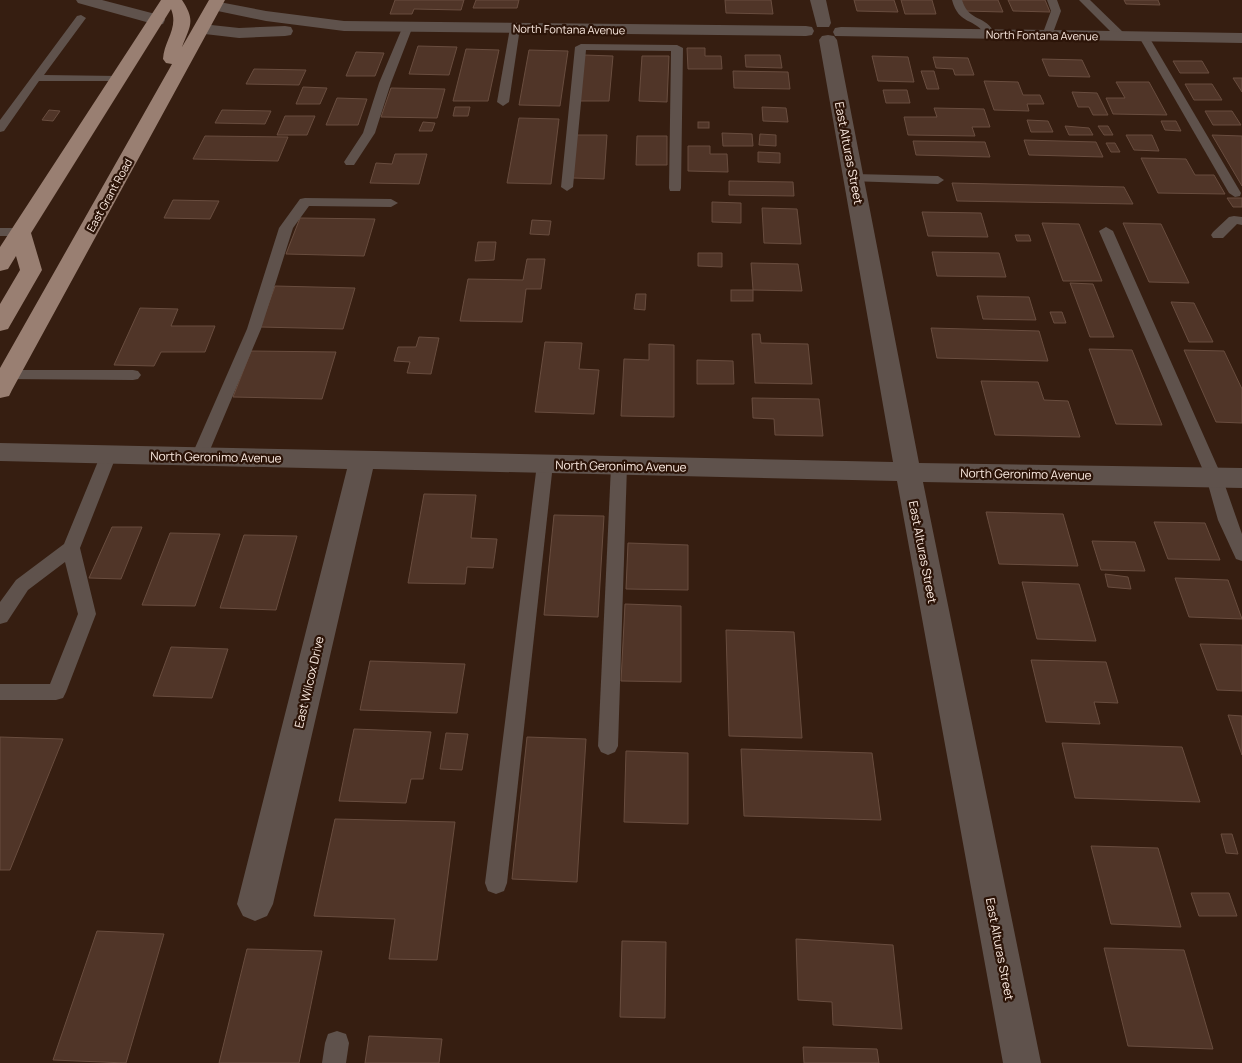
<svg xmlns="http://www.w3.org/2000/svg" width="1242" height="1063" font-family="Manrope,sans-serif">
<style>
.building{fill:#503528;stroke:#694d3f}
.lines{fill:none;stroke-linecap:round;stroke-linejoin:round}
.service{fill:#5f524c;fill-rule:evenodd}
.minor{fill:#5f524c;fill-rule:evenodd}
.tertiary{fill:#5f524c;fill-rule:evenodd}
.primary{fill:#997f72;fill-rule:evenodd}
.labels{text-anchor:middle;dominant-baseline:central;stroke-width:4.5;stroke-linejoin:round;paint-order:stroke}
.far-street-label{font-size:11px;fill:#fdece3;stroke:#2c1408}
.street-label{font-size:12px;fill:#fdece3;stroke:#2c1408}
</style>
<rect width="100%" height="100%" fill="#361e11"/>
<!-- building -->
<g class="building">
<path d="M395,0H464L461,10L414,9L412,14H390Z"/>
<path d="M476,0H519L517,8H473Z"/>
<path d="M725,0H771L773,14L726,13Z"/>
<path d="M854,0H894L898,12L857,11Z"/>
<path d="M901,0H932L936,14H905Z"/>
<path d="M961,0H998L1003,12L965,11Z"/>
<path d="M1008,0H1045L1050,12L1013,11Z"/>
<path d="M1124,0H1158L1160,5L1126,4Z"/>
<path d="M418,46L457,47L449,75L409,74Z"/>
<path d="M687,48H705V56H721L722,69H688Z"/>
<path d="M466,49L499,50L488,101H453Z"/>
<path d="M529,50L568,51L560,106L519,105Z"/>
<path d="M356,52L384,53L375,76H346Z"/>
<path d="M584,55L613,56L609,101H579Z"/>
<path d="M745,55H780L782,68L746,67Z"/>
<path d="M642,56H669L667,102L639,101Z"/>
<path d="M872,56L908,57L914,82L878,81Z"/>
<path d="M933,57L968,58L974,75H955L953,69L936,68Z"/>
<path d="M1042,59L1082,60L1090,77L1049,76Z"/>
<path d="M1173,61H1202L1209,73H1180Z"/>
<path d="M254,69L306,70L299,85L246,84Z"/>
<path d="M733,71L788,72L790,89L734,88Z"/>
<path d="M921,71H934L939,89H927Z"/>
<path d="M1233,78H1242V92Z"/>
<path d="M984,81L1018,82L1023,95H1040L1044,104H1027L1029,111L994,110Z"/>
<path d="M1116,82H1149L1167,115L1113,114L1106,98H1125Z"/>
<path d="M1185,84H1212L1222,100H1194Z"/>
<path d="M303,87L327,88L320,104H296Z"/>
<path d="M391,88L445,89L437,118L381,117Z"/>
<path d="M883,90H907L910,103H886Z"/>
<path d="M1072,92L1097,93L1108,115H1093L1089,107H1078Z"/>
<path d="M337,98L367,99L358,125H326Z"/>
<path d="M455,107H470L468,116H453Z"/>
<path d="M762,107L786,108L788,122L763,121Z"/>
<path d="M934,108L984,109L990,127H972L975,136L908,135L904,117H937Z"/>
<path d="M49,110L60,111L53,121L42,120Z"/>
<path d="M222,110L271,111L265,124L215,123Z"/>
<path d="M1205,111H1232L1241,125H1213Z"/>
<path d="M285,116H315L307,135H277Z"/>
<path d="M519,118L559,119L551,184L507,183Z"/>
<path d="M1027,120L1048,121L1053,132H1031Z"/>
<path d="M1161,121H1176L1181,131L1165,130Z"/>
<path d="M423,122L435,123L432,131H419Z"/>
<rect x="698" y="122" width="11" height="6"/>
<path d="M1065,126L1089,128L1093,135H1069Z"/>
<path d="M1098,126H1108L1113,135H1104Z"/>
<path d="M722,133L752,134L753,146H723Z"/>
<path d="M760,134L776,135V146L759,145Z"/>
<path d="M575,135H607L604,179L573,178Z"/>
<path d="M1126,135H1152L1159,151L1134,150Z"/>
<path d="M1212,135L1242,136V186Z"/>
<path d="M205,136L288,137L278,161L193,159Z"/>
<path d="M637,136H667V165H636Z"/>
<path d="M1024,140L1096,142L1103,157L1029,155Z"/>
<path d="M913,141L985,142L990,157L916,155Z"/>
<path d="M1106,143H1115L1120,152H1111Z"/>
<path d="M688,146H710V154H727L728,172L688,171Z"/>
<path d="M758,152L780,153V163L758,162Z"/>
<path d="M395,154H427L419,184L370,183L376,163L392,164Z"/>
<path d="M1141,158L1186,159L1195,175H1214L1225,194L1158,193Z"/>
<path d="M729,181L793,182L794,196L729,195Z"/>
<path d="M952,183L1124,187L1133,204L957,201Z"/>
<path d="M1227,198H1242V207H1233Z"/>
<path d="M173,200L219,201L210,219L164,218Z"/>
<path d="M712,202L741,203V223L712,222Z"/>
<path d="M762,208L797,209L801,244L764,243Z"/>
<path d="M922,212L981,213L988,237L928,236Z"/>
<path d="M300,218L375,219L364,256L286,254Z"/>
<path d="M532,220L551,221L549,235L530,234Z"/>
<path d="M1042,223L1079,224L1102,281H1063Z"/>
<path d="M1123,223L1161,224L1189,283L1149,282Z"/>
<path d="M1015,235H1029L1031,241H1017Z"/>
<path d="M478,242H496L494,260L475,261Z"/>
<path d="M932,252L999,253L1006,277L937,276Z"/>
<path d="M698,253H722V267L698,266Z"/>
<path d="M527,259H545L541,289H526L522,322L460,321L468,279L523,280Z"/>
<path d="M751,263L798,264L802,291L753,290Z"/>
<path d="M1070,283L1093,284L1114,337H1090Z"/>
<path d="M275,286L355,288L343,329L260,327Z"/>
<rect x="731" y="290" width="22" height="11"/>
<path d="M636,294H646L645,310L634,309Z"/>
<path d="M977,296L1029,297L1036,320L983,319Z"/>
<path d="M1171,302L1194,303L1213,342H1189Z"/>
<path d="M140,308L178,309L171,326H215L205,352H161L154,366L114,365Z"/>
<path d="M1050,312H1062L1066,323H1054Z"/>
<path d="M931,328L1039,331L1048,361L937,358Z"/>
<path d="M752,334H760L761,343L808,344L812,384L755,383Z"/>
<path d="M419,337L439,338L431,374L407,373L410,362L394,361L398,347H416Z"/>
<path d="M545,342L582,343L579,369L599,370L594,414L535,412Z"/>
<path d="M649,344L674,345V417L621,416L624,359L649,360Z"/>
<path d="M1089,349L1132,350L1162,425L1116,424Z"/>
<path d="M1184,350L1224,351L1242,389V423L1216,422Z"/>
<path d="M251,351L336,352L322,399L233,397Z"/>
<path d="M697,360L733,361L734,384H697Z"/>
<path d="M981,381L1038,382L1044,400L1068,401L1080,437L995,435Z"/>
<path d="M752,398L819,399L823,436L775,435L774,419L753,418Z"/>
<path d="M424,494L476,495L471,538L497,539L493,568L467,567L465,584L408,583Z"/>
<path d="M986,512L1063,514L1078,566L999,564Z"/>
<path d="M554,515L604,516L598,617L544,615Z"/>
<path d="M1154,522L1205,523L1220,560L1168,559Z"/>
<path d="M112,527H142L121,579L89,578Z"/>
<path d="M170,533L220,534L195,606L142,605Z"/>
<path d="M244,535L297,536L276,610L220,608Z"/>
<path d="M1092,541L1135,542L1145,571L1101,570Z"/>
<path d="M628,543L688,545V590L626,589Z"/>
<path d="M1105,574L1128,577L1131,589L1108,587Z"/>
<path d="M1175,578L1228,580L1242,619L1189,617Z"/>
<path d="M1022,582L1079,584L1096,641L1037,639Z"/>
<path d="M625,604L681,606V682L621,681Z"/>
<path d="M726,630L794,632L802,738L729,736Z"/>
<path d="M1200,644L1242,645V691L1217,690Z"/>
<path d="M171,647L228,649L212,698L153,696Z"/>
<path d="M1031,660L1106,662L1118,703L1094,702L1100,724L1046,722Z"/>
<path d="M370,661L465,664L457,713L360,710Z"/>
<path d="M1228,715L1242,716V755Z"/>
<path d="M354,729L431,732L423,779H411L406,803L339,801Z"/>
<path d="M446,733L468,734L462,770L440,769Z"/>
<path d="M0,737L63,739L10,870H0Z"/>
<path d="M527,737L586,739L577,882L512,879Z"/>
<path d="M1062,743L1182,747L1200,802L1075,798Z"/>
<path d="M741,749L872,753L881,820L744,816Z"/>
<path d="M626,751L688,753V824L624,822Z"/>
<path d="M335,819L455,822L437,960L389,959L395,919L314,916Z"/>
<path d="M1221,834H1232L1238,854L1226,853Z"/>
<path d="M1091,846L1158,848L1181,927L1111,924Z"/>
<path d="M1191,893H1229L1237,916H1199Z"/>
<path d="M97,931L164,934L126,1063L53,1060Z"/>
<path d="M796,939L893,945L902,1029L833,1025L832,1002L798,1000Z"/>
<path d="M622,941L666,942L665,1018L620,1017Z"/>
<path d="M1104,948L1184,950L1213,1049L1128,1046Z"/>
<path d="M247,949L322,951L299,1063H219Z"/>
<path d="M369,1036L442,1039L439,1063H365Z"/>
<path d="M803,1047L877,1049L879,1063H804Z"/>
</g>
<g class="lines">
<!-- service -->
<g class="service">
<path d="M952,0H962C969,23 986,14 995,34L994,36H986C975,17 959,26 952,0Z"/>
<path d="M1047,0H1057L1061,11L1054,30L1056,35L1051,38L1047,37L1044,30L1051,11Z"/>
<path d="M1079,0H1090L1126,35L1127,37L1126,39H1118Z"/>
<path d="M81,15L86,18L44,75L119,76L125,79L123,81H39L4,131L0,132V120L77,16Z"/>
<path d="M408,23L413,26L391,83L375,133L354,165H346L344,162L363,133L379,83L403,26Z"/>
<path d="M515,25L520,28L509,102L503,106L497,102L510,28Z"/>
<path d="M1144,34L1149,37L1241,193L1240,196L1235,197L1229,193L1139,37Z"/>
<path d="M581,44L677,45L683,48L681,188L680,191H670L669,188L671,51L586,50L573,187L567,191L561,187L575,47Z"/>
<path d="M854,174L938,176L944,180L938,184L849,181L848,178L849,175Z"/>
<path d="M305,198L391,199L398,203L391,207L309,206L293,228L261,329L207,457L205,461L199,463L193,461L191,457L247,329L279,228L300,199Z"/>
<path d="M1234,216L1242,217V225L1237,224L1223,238H1213L1211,235L1213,232L1229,217Z"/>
<path d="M1106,227L1113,231L1222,477L1242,534V561L1236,559L1218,520L1206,477L1099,231Z"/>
<path d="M0,228H20L27,232L20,236H0Z"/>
<path d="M8,370H133L138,371L141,375L138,379L133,380L3,379L0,375L3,371Z"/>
<path d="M109,448L115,450L117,454L80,548L96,614L66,692L63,698L56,700H0V684H50L78,614L65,562L28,590L7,622L0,624V602L16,580L64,544L101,454L103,450Z"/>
<path d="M545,458L551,460L553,464L507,883L504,891L496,894L488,891L485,883L537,464L539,460Z"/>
<path d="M619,460L625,462L627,466L618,746L615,752L608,755L601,752L598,746L611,466L613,462Z"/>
<path d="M337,1031L346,1034L349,1043L346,1063H322L325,1043L328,1034Z"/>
</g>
<!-- minor -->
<g class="minor">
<path d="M810,0H826L831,23L829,27H817Z"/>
<path d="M214,1L266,11L344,21L806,26L812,27L814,31L812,35L806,36L344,31L266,21L208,9L206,6L208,3Z"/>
<path d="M202,24L239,28L285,26L291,27L293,31L291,35L285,36L239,38L196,33L194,29L196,25Z"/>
<path d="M841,27L1242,33V43L835,36L833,32L835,28Z"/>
<path d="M828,35L834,36L837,40L919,463L1242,468V488L923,482L1041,1063H1003L897,481L373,469L273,904L267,916L255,921L243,916L237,904L347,469L0,461V443L893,462L819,40L822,36Z"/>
</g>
<!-- tertiary -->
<path class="tertiary" d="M76,0H102L163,16L165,20L163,24L157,25L78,3Z"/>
<!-- primary -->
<path class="primary" d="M161,0H182C196,21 190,26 182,47L209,0H225L12,390L9,396L0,398V368L172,64L166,63L163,59C164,40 179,28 171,9L31,233L42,270L8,329L0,331V304L20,270L16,256L8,269L0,271V247Z"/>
</g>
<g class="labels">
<!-- far-street labels -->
<g class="far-street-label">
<text transform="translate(569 29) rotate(1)">North Fontana Avenue</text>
<text transform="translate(1042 35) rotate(1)">North Fontana Avenue</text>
<text transform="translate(109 195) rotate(-61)">East Grant Road</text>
</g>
<!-- street labels -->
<g class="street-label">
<text transform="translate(849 153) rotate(79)">East Alturas Street</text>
<text transform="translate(216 457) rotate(1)">North Geronimo Avenue</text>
<text transform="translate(621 466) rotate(1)">North Geronimo Avenue</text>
<text transform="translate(1026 474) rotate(1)">North Geronimo Avenue</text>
<text transform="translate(923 552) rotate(79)">East Alturas Street</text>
<text transform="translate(309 682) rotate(-77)">East Wilcox Drive</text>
<text transform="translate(1000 949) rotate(79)">East Alturas Street</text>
</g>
</g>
</svg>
